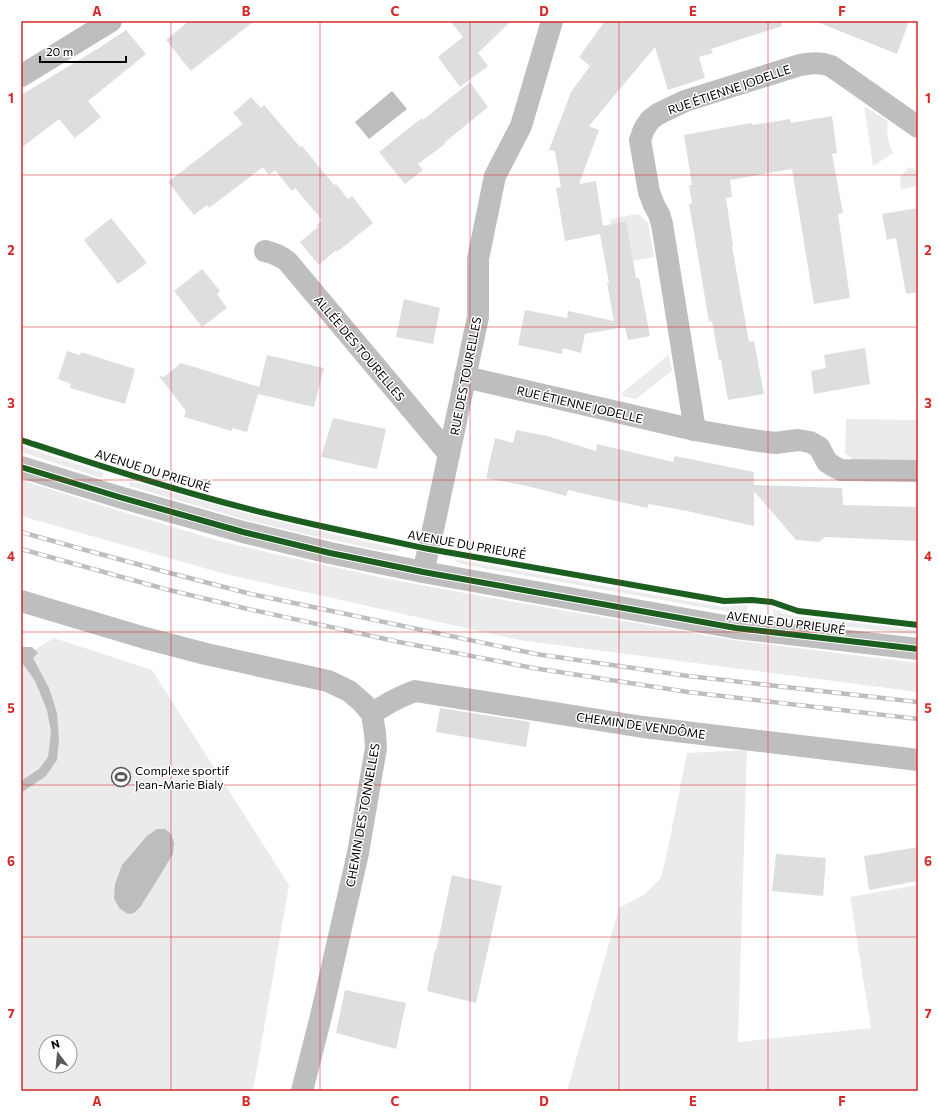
<svg xmlns="http://www.w3.org/2000/svg" width="939" height="1112" font-family="Commissioner,sans-serif">
<style>
.green{fill:#ebebeb;fill-rule:evenodd}
.water{fill:#bdbdbd}
.building{fill:#dedede}
.lines{fill:none;stroke-linecap:round;stroke-linejoin:round}
.minor{stroke:#bebebe;stroke-width:22}
.rail-casing{stroke:#bebebe;stroke-width:4.5}
.rail{stroke:#fff;stroke-width:3;stroke-dasharray:9;stroke-linecap:butt}
.cycleway-casing{stroke:#fff;stroke-width:8}
.cycleway{stroke:#1b5e20;stroke-width:6}
.grid{fill:none;stroke:#d62828;stroke-width:1;stroke-opacity:0.55}
.labels{text-anchor:middle;dominant-baseline:central;stroke-width:3;stroke-linejoin:round;paint-order:stroke}
.street-label{font-size:12px;fill:#000;stroke:#fff}
.poi-label{font-size:12px;fill:#000;stroke:#fff;text-anchor:start}
.neatline{fill:none;stroke:#d62828;stroke-width:1.5}
.grid-label{font-size:13px;text-anchor:middle;font-weight:bold;fill:#d62828}
</style>
<rect width="100%" height="100%" fill="#fff"/>
<!-- green -->
<g class="green">
<path d="M864,106L888,121C886,133 888,142 893,153L873,166Z"/>
<path d="M909,167L918,170V186L901,189L900,178Z"/>
<path d="M638,214L648,223L654,257L617,264L610,219Z"/>
<path d="M669,355L672,371L636,399L622,396L623,392Z"/>
<path d="M846,419L918,420V461L854,460L845,454Z"/>
<path d="M21,446L104,473L102,478L21,452Z"/>
<path d="M21,480L120,511L220,541L279,555L388,579L492,598L734,640L918,663V692L519,640L229,575L21,516Z"/>
<path d="M130,481L241,512L306,528L400,549L393,551H383L305,534L239,518L129,486Z"/>
<path d="M454,559L722,607L748,605L746,615L466,565L457,562Z"/>
<path d="M773,609L793,616L918,630V635L772,618Z"/>
<path d="M54,638L152,670L289,885L253,1091H21V658ZM46,1042H70V1066H46Z"/>
<path d="M747,750L738,1042L871,1028L850,897L918,885V1091H567L619,908L644,895L661,878L668,848L687,753Z"/>
</g>
<!-- water -->
<g class="water">
<path d="M392,91L407,109L369,139L355,122Z"/>
<path d="M23,647H32L38,653L33,658L49,688L57,713L59,740L57,760L46,776L21,793V781L39,769L48,757L51,732L47,710L35,681L24,665L21,664V649Z"/>
<path d="M157,829H165L171,834L174,843L173,854L141,906L134,913L128,914L119,908L114,898L115,884L122,865L147,836Z"/>
</g>
<!-- building -->
<g class="building">
<path d="M189,21H254L191,71L166,40Z"/>
<path d="M450,21H511L478,53L488,66L460,87L438,57L463,37Z"/>
<path d="M605,21H781L782,26L711,49L713,53L699,57L705,78L668,90L655,47L589,126L599,130L579,184L596,181L603,226L626,221L636,278H639L650,336L628,340L625,327L585,334L581,353L563,348L562,354L518,345L525,310L567,318L568,311L614,321L607,283H609L600,234L565,241L556,188L561,187L555,151L549,150L571,92L590,66L579,57Z"/>
<path d="M817,21H909L897,54L817,22Z"/>
<path d="M126,30L146,54L88,101L101,117L75,138L59,119L21,148V95L99,48Z"/>
<path d="M470,82L488,107L444,143L445,144L418,164L423,170L405,184L379,152L422,118L423,120Z"/>
<path d="M251,97L261,108L264,105L300,147L302,146L334,185L336,184L348,199L352,196L373,223L337,252L336,250L319,265L300,242L318,227L316,226L322,220L295,188L292,191L275,170L269,175L263,167L209,208L207,205L194,215L168,182L243,124L233,113Z"/>
<path d="M832,116L837,153L832,154L843,213L838,214L850,298L814,304L792,169L730,180L732,197L726,198L733,246H732L749,342L754,341L764,394L728,400L721,360H719L712,321L709,322L699,262L689,204L692,203L689,185H692L684,135L751,123L752,125L790,119L791,123Z"/>
<path d="M918,208V292L906,294L896,238L887,240L882,214Z"/>
<path d="M111,218L147,263L118,284L84,240Z"/>
<path d="M202,269L220,291L217,294L227,308L202,327L174,291Z"/>
<path d="M404,299L440,308L433,344L396,337Z"/>
<path d="M865,348L870,384L814,394L811,371L826,368L824,355Z"/>
<path d="M67,351L80,355L81,352L135,369L125,404L70,388L71,384L58,379Z"/>
<path d="M267,355L324,368L314,407L258,394L247,432L232,428V431L184,417L186,411L159,376L164,377L181,363L259,387Z"/>
<path d="M333,418L386,429L377,469L321,457Z"/>
<path d="M516,430L547,436L596,451L597,444L673,462L675,456L754,472V485L842,488L843,505L918,507V541L825,537L819,542L796,540L754,491V526L687,511L649,504L647,508L568,490L566,496L527,486L486,478L495,438L513,443Z"/>
<path d="M440,708L530,722L526,747L436,732Z"/>
<path d="M918,847V881L869,890L864,856Z"/>
<path d="M776,854L826,858L823,896L772,891Z"/>
<path d="M452,875L502,886L476,1003L427,991L435,950L436,951Z"/>
<path d="M345,990L406,1003L396,1049L336,1033Z"/>
</g>
<g class="lines">
<!-- minor -->
<g class="minor">
<path d="M21,76L111,21"/>
<path d="M265,251C274,253 281,256 288,262L449,454"/>
<path d="M465,377L695,430L752,440L775,443L798,440L810,442L819,447L827,462L833,466L841,470L918,471"/>
<path d="M695,430L662,224L659,214L654,205L649,192L640,140L644,129L650,120L658,114L685,101L800,65C811,63 820,62 831,66L918,127"/>
<path d="M21,467L119,497L243,532L330,553L423,572L736,628L918,649"/>
<path d="M423,572L431,539L478,317V259L495,176L521,126L552,21"/>
<path d="M21,601L145,638L206,654L328,681L349,691L363,703L372,714L375,733L376,748L358,853L321,1016L302,1091"/>
<path d="M372,714C385,704 399,697 415,691L643,727L918,760"/>
</g>
<defs>
<g id="rail">
<path d="M21,532L78,548L170,573L251,594L536,654L688,676L918,702"/>
<path d="M21,549L165,589L248,609L399,642L533,668L688,692L918,719"/>
</g>
</defs>
<!-- rail casing -->
<use href="#rail" class="rail-casing"/>
<!-- rail -->
<use href="#rail" class="rail"/>
<defs>
<g id="cycleway">
<path d="M21,440C82,460 142,480 204,497C278,518 353,533 429,549L724,601L752,600L772,602L798,611L918,625"/>
<path d="M21,467L119,497L243,532L330,553L423,572L736,628L918,649"/>
</g>
</defs>
<!-- cycleway casing -->
<use href="#cycleway" class="cycleway-casing"/>
<!-- cycleway -->
<use href="#cycleway" class="cycleway"/>
</g>
<!-- grid -->
<path class="grid" d="M171,21V1091M320,21V1091M470,21V1091M619,21V1091M768,21V1091M21,175H918M21,327H918M21,480H918M21,632H918M21,785H918M21,937H918"/>
<!-- icons -->
<defs>
<symbol id="stadium-ring" viewBox="-11 -11 22 22"><circle r="9.5" fill="#fff" stroke="#595959" stroke-width="1.5"/><path d="M0-5a6.5 5 0 1 0 0 10a6.5 5 0 1 0 0-10ZM-3.5-1.8h7v3.6h-7Z" fill="#595959"/></symbol>
</defs>
<g fill-rule="evenodd">
<use href="#stadium-ring" x="110" y="766" width="22" height="22"/>
</g>
<g class="labels">
<!-- street labels -->
<g class="street-label">
<text transform="translate(729 89) rotate(-19)">RUE ÉTIENNE JODELLE</text>
<text transform="translate(360 348) rotate(50)">ALLÉE DES TOURELLES</text>
<text transform="translate(465 376) rotate(-79)">RUE DES TOURELLES</text>
<text transform="translate(580 404) rotate(13)">RUE ÉTIENNE JODELLE</text>
<text transform="translate(153 470) rotate(17)">AVENUE DU PRIEURÉ</text>
<text transform="translate(467 544) rotate(10)">AVENUE DU PRIEURÉ</text>
<text transform="translate(786 622) rotate(7)">AVENUE DU PRIEURÉ</text>
<text transform="translate(641 725) rotate(8)">CHEMIN DE VENDÔME</text>
<text transform="translate(362 815) rotate(-80)">CHEMIN DES TONNELLES</text>
</g>
<!-- poi labels -->
<g class="poi-label">
<text x="135" y="770">Complexe sportif<tspan x="135" dy="14">Jean-Marie Bialy</tspan></text>
</g>
</g>
<!-- border -->
<rect width="939" height="1112" fill="none" stroke="#ffffff" stroke-width="44"/>
<!-- north arrow -->
<g transform="translate(58 1054) rotate(344)"><circle r="19" fill="#ffffff" stroke="#999999"/>
<path d="M0-3L7 15L0 10L-7 15Z" fill="#595959"/>
<text y="-6" font-size="11" font-weight="bold" text-anchor="middle" fill="#000000">N</text>
</g>
<!-- scale -->
<path d="M40 56v6h86v-6" fill="none" stroke="#000000" stroke-width="2"/>
<text x="46" y="56" font-size="12" fill="#000000" stroke="#ffffff" stroke-width="3" paint-order="stroke">20 m</text>
<rect x="22" y="22" width="895" height="1068" class="neatline"/>
<g class="grid-label">
<text x="97" y="16">A</text>
<text x="246" y="16">B</text>
<text x="395" y="16">C</text>
<text x="544" y="16">D</text>
<text x="693" y="16">E</text>
<text x="842" y="16">F</text>
<text x="11" y="103">1</text>
<text x="928" y="103">1</text>
<text x="11" y="255">2</text>
<text x="928" y="255">2</text>
<text x="11" y="408">3</text>
<text x="928" y="408">3</text>
<text x="11" y="561">4</text>
<text x="928" y="561">4</text>
<text x="11" y="713">5</text>
<text x="928" y="713">5</text>
<text x="11" y="866">6</text>
<text x="928" y="866">6</text>
<text x="11" y="1018">7</text>
<text x="928" y="1018">7</text>
<text x="97" y="1106">A</text>
<text x="246" y="1106">B</text>
<text x="395" y="1106">C</text>
<text x="544" y="1106">D</text>
<text x="693" y="1106">E</text>
<text x="842" y="1106">F</text>
</g>
</svg>
